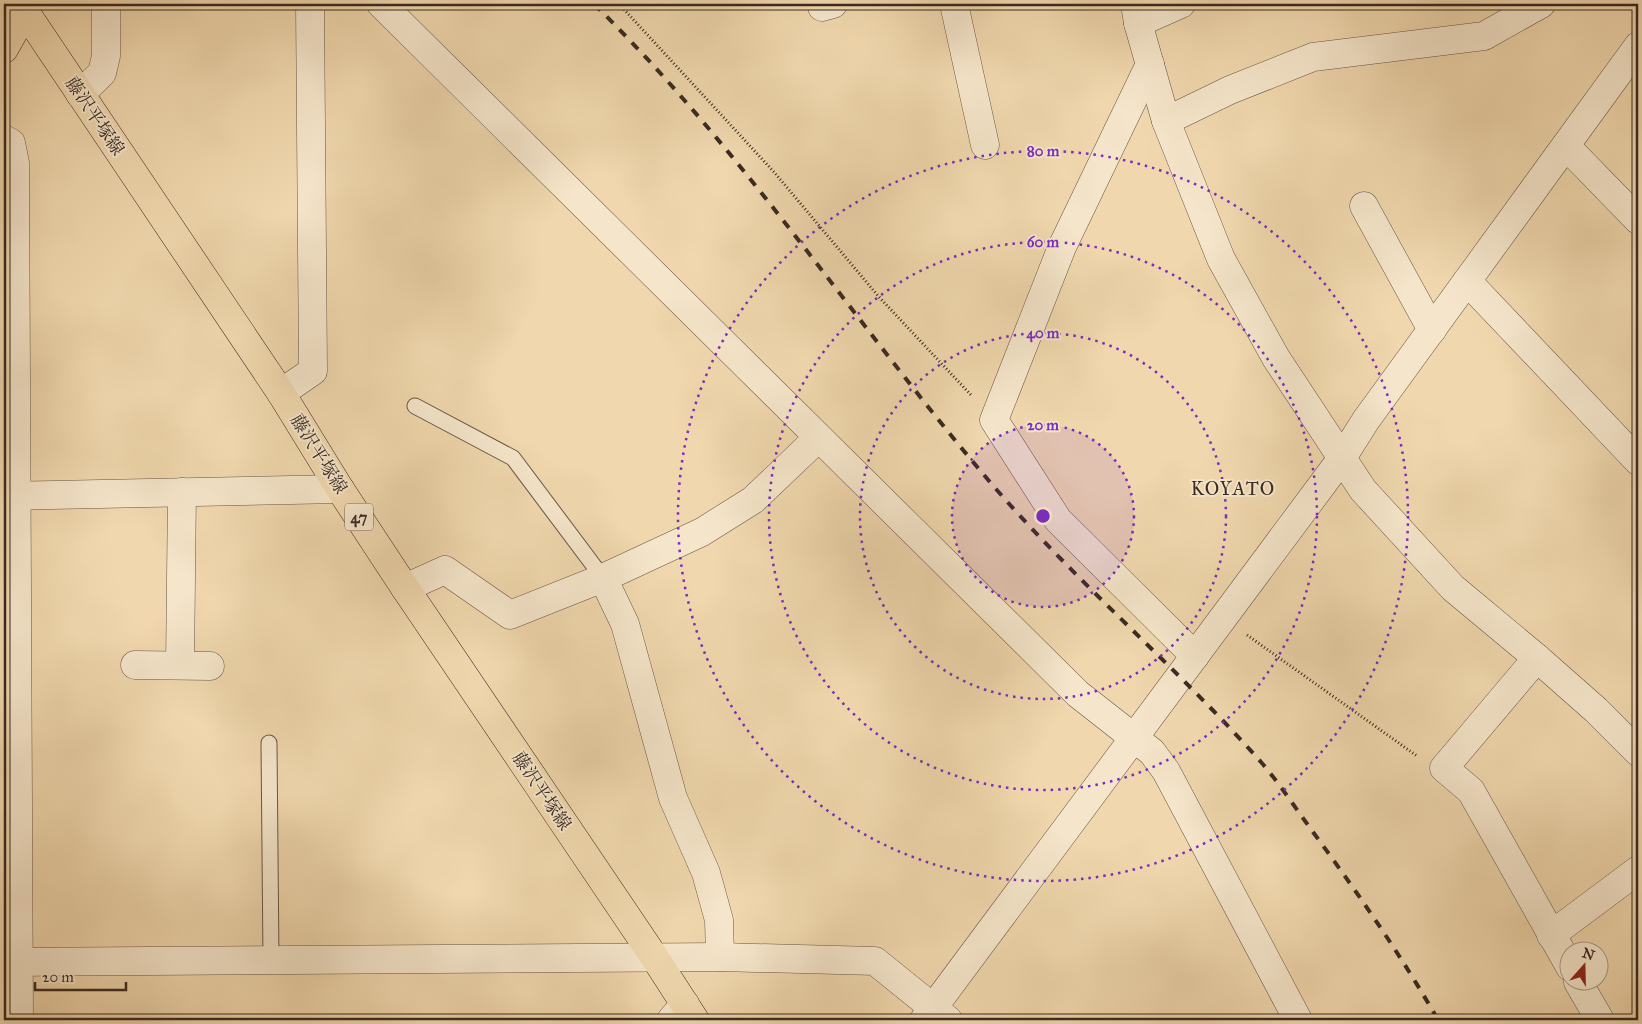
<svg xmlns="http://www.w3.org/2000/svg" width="1642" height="1024" font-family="'IM FELL Great Primer','Noto Serif JP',serif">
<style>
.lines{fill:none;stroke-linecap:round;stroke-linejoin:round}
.service-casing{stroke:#675546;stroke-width:17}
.minor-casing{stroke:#675546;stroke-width:29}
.tertiary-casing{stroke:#675546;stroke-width:29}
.primary-casing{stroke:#392a23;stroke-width:29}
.path{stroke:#392a23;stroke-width:3;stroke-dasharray:1 2.5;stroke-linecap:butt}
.service{stroke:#f5e5ca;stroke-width:15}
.minor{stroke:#f5e5ca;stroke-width:28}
.tertiary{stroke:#f5e5ca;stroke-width:28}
.primary{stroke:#f0d7ad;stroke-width:28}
.rail{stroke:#392a23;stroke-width:4;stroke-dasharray:9 9;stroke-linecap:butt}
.ring{fill:none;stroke:#7b2cbf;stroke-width:2.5;stroke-dasharray:2.5 5}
.labels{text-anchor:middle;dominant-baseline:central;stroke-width:4;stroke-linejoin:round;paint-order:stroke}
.shield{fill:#f5e5ca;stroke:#716255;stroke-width:1}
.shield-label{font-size:16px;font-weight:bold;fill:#392a23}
.street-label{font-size:18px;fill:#392a23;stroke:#f5e5ca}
.neighbourhood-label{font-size:19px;letter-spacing:1px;fill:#392a23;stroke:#f5e5ca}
.centre{fill:#7b2cbf;stroke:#f5e5ca;stroke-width:2.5}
.ring-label{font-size:15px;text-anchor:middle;font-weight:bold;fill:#7b2cbf;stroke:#f5e5ca;stroke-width:4;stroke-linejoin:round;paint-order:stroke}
</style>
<rect width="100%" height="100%" fill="#f0d7ad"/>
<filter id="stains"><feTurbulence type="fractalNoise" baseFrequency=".004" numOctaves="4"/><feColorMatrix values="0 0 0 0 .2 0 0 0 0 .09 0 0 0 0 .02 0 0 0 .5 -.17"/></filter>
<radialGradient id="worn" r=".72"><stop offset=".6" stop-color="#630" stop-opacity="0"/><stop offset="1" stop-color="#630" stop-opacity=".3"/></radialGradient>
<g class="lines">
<defs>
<g id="service">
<path d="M415,406L513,458L603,578"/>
<path d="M269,743L271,960"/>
</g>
<g id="minor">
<path d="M381,4L1078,694L1152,752L1166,771L1298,1020"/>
<path d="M954,4L985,145"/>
<path d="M822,7L833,4"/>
<path d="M1138,23L1181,4"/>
<path d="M1150,64L1062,247L994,420L1058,520L1195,656"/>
<path d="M80,94L102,73L106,56V4"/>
<path d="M1166,121L1230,90L1313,57L1484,36L1541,4"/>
<path d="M4,139L11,143L15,163L19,1020"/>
<path d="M1566,146L1638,220"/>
<path d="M1364,206L1432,330"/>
<path d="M1467,281L1638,461"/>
<path d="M281,393L313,371L310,4"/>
<path d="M4,496L340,489"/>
<path d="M603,578L625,624L673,798L706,873L719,920L720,957"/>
<path d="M405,588L445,570L510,615L603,578L702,532L753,500L818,438"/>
<path d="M1537,658L1444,768L1471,791L1570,967"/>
<path d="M135,665L210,666"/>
<path d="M180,665L182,492"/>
<path d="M1551,935L1638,870"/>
<path d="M4,962L720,957L875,961L948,1020"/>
<path d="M1578,982L1600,1020"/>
<path d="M671,1020L685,1004"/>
<path d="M924,1020L1342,458L1366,420L1638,46"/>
</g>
<path id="tertiary" d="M1135,4L1138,23L1166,121L1221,259L1276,358L1363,490L1453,588L1537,658L1596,710L1638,752"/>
<g id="primary">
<path d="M20,4L281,393L340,489L405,588L655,958L695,1020"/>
<path d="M4,49L25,12"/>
</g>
</defs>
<!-- service casing -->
<use href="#service" class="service-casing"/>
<!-- minor casing -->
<use href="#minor" class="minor-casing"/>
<!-- tertiary casing -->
<use href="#tertiary" class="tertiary-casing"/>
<!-- primary casing -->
<use href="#primary" class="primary-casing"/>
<!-- path -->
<g class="path">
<path d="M619,4L774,172L879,297L971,395"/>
<path d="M1247,635L1417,756"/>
</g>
<!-- service -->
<use href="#service" class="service"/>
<!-- minor -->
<use href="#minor" class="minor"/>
<!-- tertiary -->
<use href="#tertiary" class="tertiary"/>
<!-- primary -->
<use href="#primary" class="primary"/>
<!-- rail -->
<path class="rail" d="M594,4C740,147 852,319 984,475C1070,577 1173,663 1261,762C1280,784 1296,809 1313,832C1357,892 1401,955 1438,1020"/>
</g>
<!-- distance rings -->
<circle cx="1043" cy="516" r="91" fill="#7b2cbf" fill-opacity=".12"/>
<g class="ring">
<circle cx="1043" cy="516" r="91"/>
<circle cx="1043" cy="516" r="183"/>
<circle cx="1043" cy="516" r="274"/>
<circle cx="1043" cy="516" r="365"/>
</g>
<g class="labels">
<!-- shield labels -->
<rect class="shield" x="345" y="503.5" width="28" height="27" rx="4"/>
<g class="shield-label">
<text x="359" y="517">47</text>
</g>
<!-- street labels -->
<g class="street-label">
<text transform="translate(95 116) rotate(56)">藤沢平塚線</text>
<text transform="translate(319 454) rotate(58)">藤沢平塚線</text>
<text transform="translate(542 791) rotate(56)">藤沢平塚線</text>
</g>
<!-- neighbourhood labels -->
<g class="neighbourhood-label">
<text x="1233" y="488">KOYATO</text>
</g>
</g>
<circle cx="1043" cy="516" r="8" class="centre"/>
<g class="ring-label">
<text x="1043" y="156">80 m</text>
<text x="1043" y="247">60 m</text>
<text x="1043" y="338">40 m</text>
<text x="1043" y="430">20 m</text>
</g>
<!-- margin -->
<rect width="1642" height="1024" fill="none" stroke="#f0d7ad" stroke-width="20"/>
<rect x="5" y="5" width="1632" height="1014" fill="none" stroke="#392a23" stroke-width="2.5"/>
<rect x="10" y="10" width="1622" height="1004" fill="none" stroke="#392a23"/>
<!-- north arrow -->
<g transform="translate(1584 966) rotate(20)"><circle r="24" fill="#f5e5ca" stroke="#aa9a87"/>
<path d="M0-4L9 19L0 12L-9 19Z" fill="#8f2418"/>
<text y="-8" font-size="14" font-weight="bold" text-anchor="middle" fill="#392a23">N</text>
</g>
<!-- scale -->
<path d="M35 982v8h91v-8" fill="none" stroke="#392a23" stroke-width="2.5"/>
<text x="42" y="982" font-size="15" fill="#392a23" stroke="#f5e5ca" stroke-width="4" paint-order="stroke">20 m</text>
<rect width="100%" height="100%" filter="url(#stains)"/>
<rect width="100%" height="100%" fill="url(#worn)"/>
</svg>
